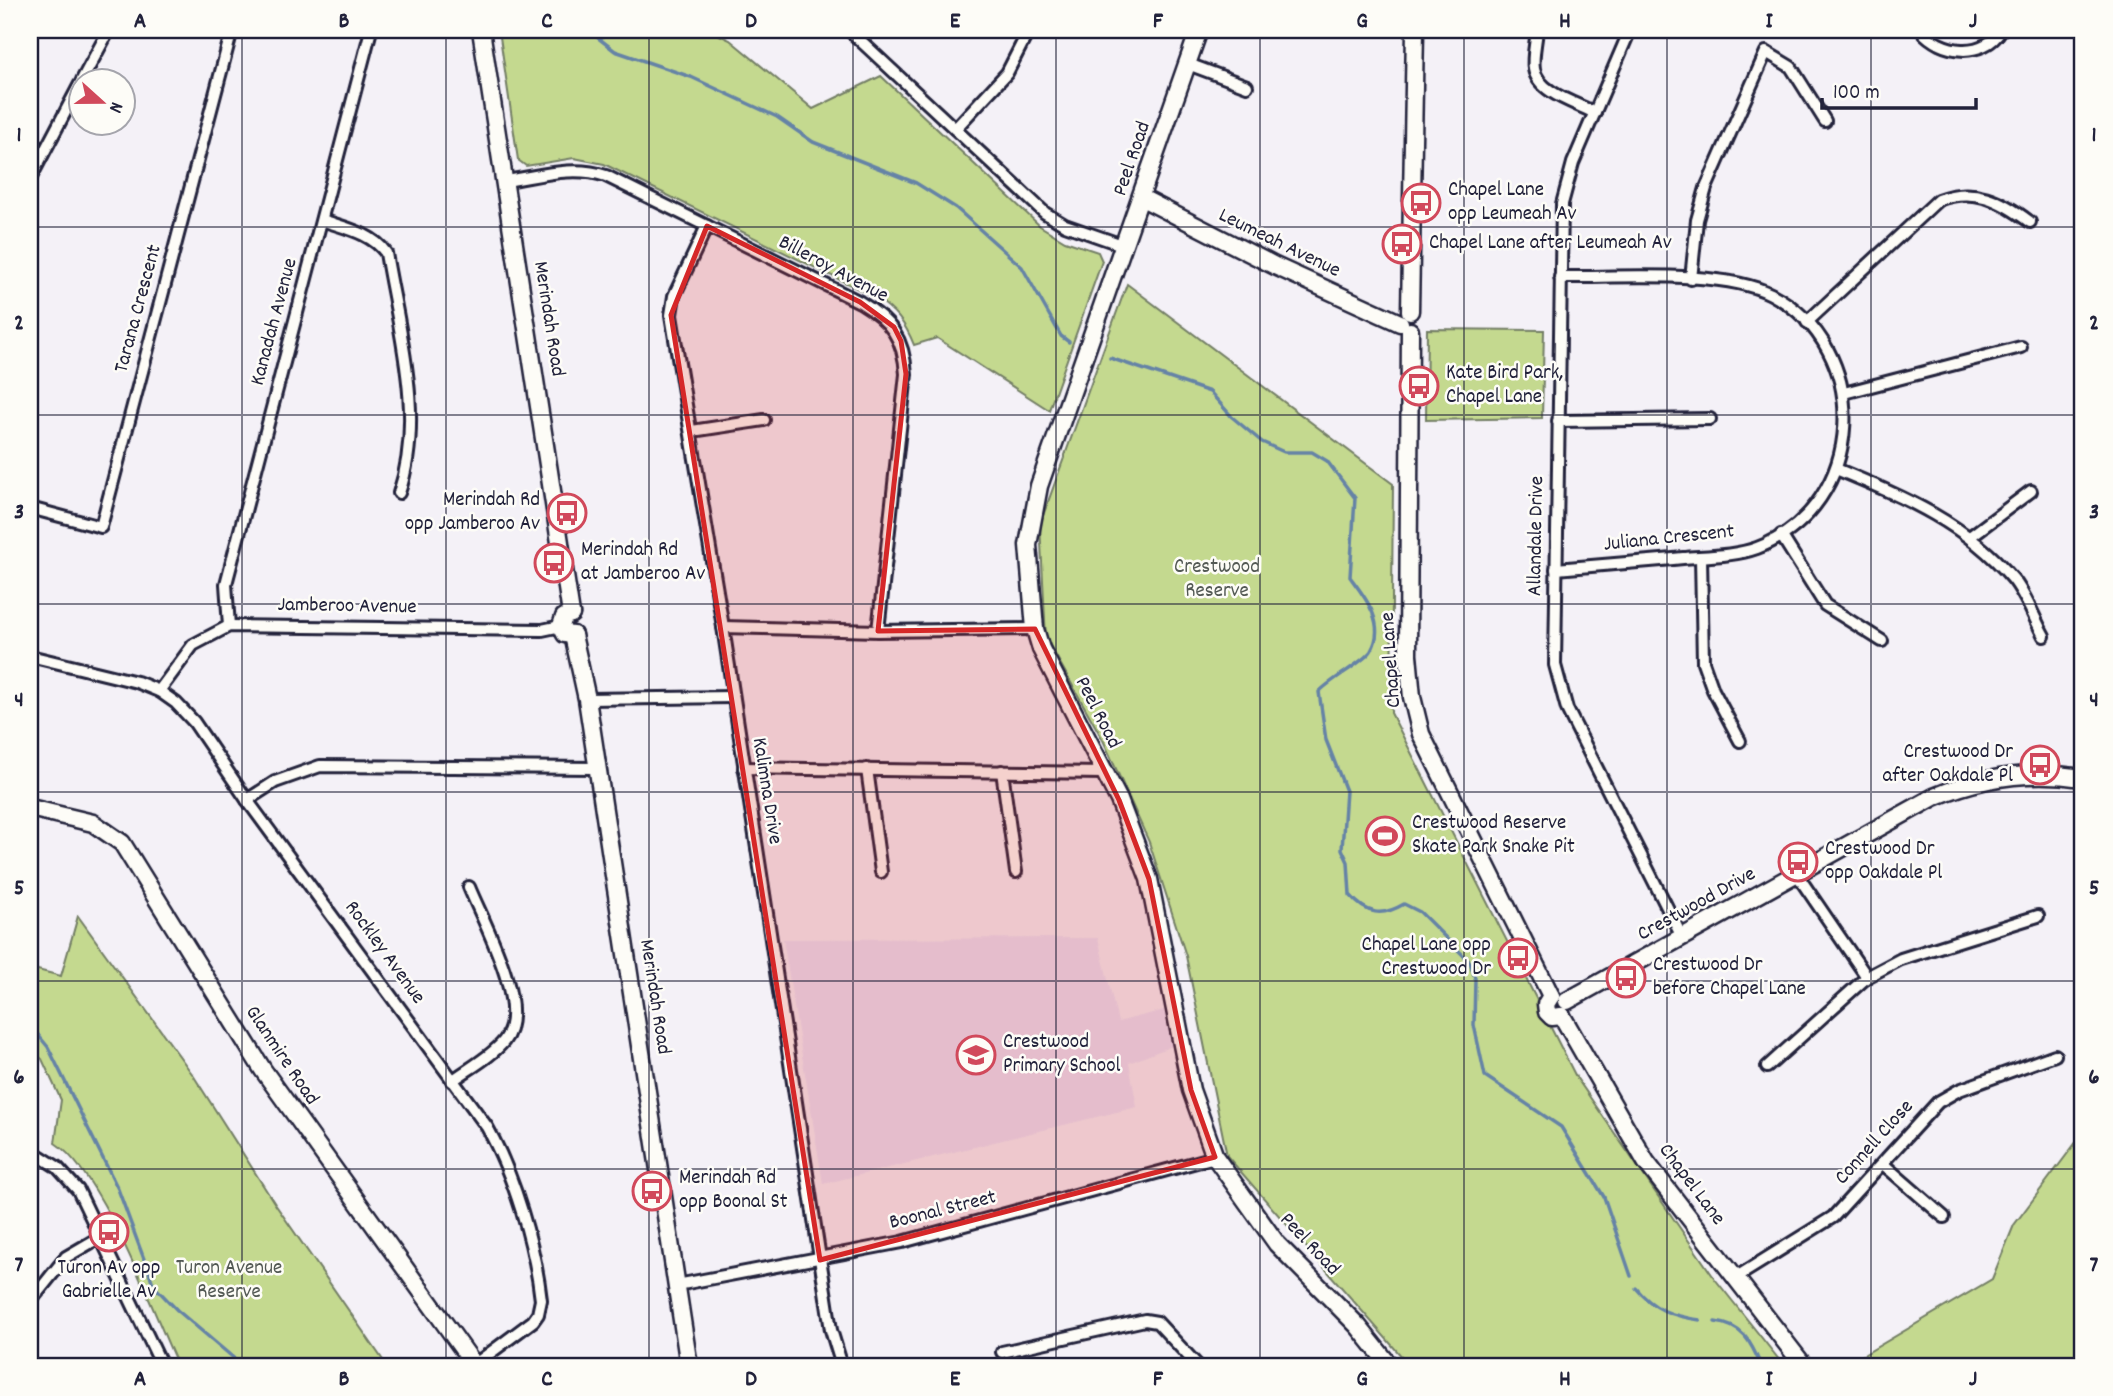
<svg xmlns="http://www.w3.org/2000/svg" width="2113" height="1396" font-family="Dekko,sans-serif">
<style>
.built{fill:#e9e3f6}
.green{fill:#c4d98f;stroke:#737e65;stroke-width:2}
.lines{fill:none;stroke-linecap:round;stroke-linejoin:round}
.stream{stroke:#6583a6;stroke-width:3.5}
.street-casing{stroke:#22223b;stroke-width:16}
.secondary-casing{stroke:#22223b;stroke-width:21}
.street{stroke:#fdfcf7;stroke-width:10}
.secondary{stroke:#fdfcf7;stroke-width:16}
.marked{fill:#d62828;fill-opacity:0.2;stroke:#d62828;stroke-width:5;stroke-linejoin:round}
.grid{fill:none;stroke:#22223b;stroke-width:2;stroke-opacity:0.55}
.labels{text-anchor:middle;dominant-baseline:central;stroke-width:5;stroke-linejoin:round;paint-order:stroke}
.street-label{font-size:21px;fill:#22223b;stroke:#fdfcf7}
.poi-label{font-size:21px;fill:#22223b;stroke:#fdfcf7;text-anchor:start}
.park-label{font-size:21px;fill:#535954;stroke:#fdfcf7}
.neatline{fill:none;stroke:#22223b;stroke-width:2.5}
.grid-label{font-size:23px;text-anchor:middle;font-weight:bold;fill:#22223b}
</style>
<rect width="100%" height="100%" fill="#f4f1f7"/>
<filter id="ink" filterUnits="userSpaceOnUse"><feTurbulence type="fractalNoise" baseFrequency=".0143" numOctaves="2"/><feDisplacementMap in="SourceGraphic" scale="14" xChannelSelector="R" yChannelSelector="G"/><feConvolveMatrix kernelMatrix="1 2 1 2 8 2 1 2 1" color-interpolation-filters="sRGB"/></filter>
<g filter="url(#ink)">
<!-- built -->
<path class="built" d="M1098,938L1118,1022L1164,1010L1172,1046L1129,1063L1137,1107L823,1184L783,939Z"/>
<!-- green -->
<g class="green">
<path d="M499,30H709L730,40L813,109L881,76L1040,226L1065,241L1098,252L1102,261L1049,410L937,338L914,345C905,322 895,311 875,297L604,164L574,158L526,166L518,160Z"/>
<path d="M1127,284L1393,484L1391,713L1576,1077L1715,1279L1784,1366H1410L1227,1156L1186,956L1149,842L1103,740L1046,638L1040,524Z"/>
<path d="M1427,329L1544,330L1542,418L1426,420Z"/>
<path d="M78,916L193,1075L275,1204L387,1366H178C152,1310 103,1174 55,1143L61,1100L42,1059L30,1049V968L61,976Z"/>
<path d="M2083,1133V1366H1845L1992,1279L2014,1225Z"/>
</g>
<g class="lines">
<!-- stream -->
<g class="stream">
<path d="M588,30L615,51L691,77L777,117L813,142L916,183L956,208L1022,267L1061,336L1069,342"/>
<path d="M1110,358L1210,392L1232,417L1262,442L1284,452H1312L1327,461L1355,498L1350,577C1365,597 1387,624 1371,651C1364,662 1331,679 1319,692L1326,740L1346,791L1342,849L1348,862L1350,895C1367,915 1382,917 1404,904L1420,912L1470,962L1475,978L1474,1025L1485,1076L1561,1127L1604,1197L1631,1276"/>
<path d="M30,1025L48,1047L118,1189L154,1286L177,1310L243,1366"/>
<path d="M1636,1288C1654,1310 1672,1316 1700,1320"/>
<path d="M1715,1322C1743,1325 1751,1342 1761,1366"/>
</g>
<defs>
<g id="street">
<path d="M849,30L1045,213L1065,225L1125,246"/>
<path d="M1537,30C1536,42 1532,57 1534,69C1538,93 1576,103 1595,113"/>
<path d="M1630,30L1573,163L1562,204L1555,665L1567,709L1682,937"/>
<path d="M1921,30C1941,54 1983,59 2001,30"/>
<path d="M1188,64L1247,86"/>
<path d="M82,80L109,30"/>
<path d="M955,129L1007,73L1029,30"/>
<path d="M30,179L80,84"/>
<path d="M506,181C540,176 573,165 606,176L860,302C890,320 904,338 906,374L878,631"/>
<path d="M322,220C345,228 372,233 386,253C399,331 425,417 399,493"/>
<path d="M707,226L674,296L671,315L723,627L831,1330L842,1366"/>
<path d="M1691,279L1697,220L1706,188L1766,52L1791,67L1825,121"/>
<path d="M1807,322L1938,200C1973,186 2001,200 2030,222"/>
<path d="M1844,393L2021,347"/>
<path d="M1558,421L1710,419"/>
<path d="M692,431L764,420"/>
<path d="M1836,469C1903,497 1965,522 2013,579C2026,595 2034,618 2044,636"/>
<path d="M30,508L101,527L232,30"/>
<path d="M1781,535L1825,605L1882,641"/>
<path d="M1971,536L2031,491"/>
<path d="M1701,557L1703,662L1713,690L1740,741"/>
<path d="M1556,569C1599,565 1641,562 1683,558C1707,556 1735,556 1757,548C1867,506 1875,348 1771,294C1722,269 1616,278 1560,277"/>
<path d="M229,626L226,584L371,30"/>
<path d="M723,627L878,631L1035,629"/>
<path d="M30,656L137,682L159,691L176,703L194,722L247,800L487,1127C514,1175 535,1246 541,1300L538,1314L533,1321L474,1365"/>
<path d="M159,691L193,645L229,626L542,630L561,626"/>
<path d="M587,699L732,697"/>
<path d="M744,768L1104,773"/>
<path d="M867,769L881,872"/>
<path d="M1002,771L1016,872"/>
<path d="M247,800L275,782L320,766L597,768"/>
<path d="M1796,873L1867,977"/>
<path d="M1767,1067L1867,977L1901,959L2038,916"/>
<path d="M452,1081C468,1069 491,1057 504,1041C531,1007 484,924 469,887"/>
<path d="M30,1150L57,1167L78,1190L162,1366"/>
<path d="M1883,1164L1944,1217"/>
<path d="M1735,1278L1833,1217L1938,1102L1959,1090L2055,1055"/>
<path d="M677,1285L902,1242L1215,1157"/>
<path d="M30,1302L66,1257L102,1236"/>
<path d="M1002,1352L1145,1320L1157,1322L1198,1366"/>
</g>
<g id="secondary">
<path d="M481,30L571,614"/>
<path d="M1199,30L1039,486L1028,545L1035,629L1041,649L1119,800L1149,879L1191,1090L1215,1157L1277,1244L1358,1326L1390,1366"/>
<path d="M1142,198L1275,266L1400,323"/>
<path d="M1410,311L1415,30"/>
<path d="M1410,331L1408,655L1412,697L1421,734L1551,996"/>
<path d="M571,614L564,617L561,626L565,634L573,635"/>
<path d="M573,635L587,699L689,1366"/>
<path d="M30,808L93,823L122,843L263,1070L475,1366"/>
<path d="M1551,996L1546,1004L1547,1012L1552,1017L1562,1016"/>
<path d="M1567,1001L1934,797C1983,776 2031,770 2083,778"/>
<path d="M1562,1016L1646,1162L1804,1366"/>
</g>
</defs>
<!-- street casing -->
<use href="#street" class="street-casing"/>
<!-- secondary casing -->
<use href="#secondary" class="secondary-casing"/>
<!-- street -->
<use href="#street" class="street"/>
<!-- secondary -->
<use href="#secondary" class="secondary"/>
</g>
</g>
<!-- marked area -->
<path class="marked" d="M707,226L860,302L894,327L901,341L906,374L878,631L1035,629L1119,800L1149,879L1191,1090L1215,1157L820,1260L671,315Z"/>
<!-- grid -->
<path class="grid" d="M242,30V1366M446,30V1366M649,30V1366M853,30V1366M1056,30V1366M1260,30V1366M1464,30V1366M1667,30V1366M1871,30V1366M30,227H2083M30,415H2083M30,604H2083M30,792H2083M30,981H2083M30,1169H2083"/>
<!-- icons -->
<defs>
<symbol id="bus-ring" viewBox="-11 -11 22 22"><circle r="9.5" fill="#fdfcf7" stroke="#d1495b" stroke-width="1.5"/><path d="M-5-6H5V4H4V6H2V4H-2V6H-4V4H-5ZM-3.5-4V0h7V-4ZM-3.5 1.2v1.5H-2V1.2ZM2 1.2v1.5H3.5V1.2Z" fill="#d1495b"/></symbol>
<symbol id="stadium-ring" viewBox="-11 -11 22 22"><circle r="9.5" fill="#fdfcf7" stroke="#d1495b" stroke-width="1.5"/><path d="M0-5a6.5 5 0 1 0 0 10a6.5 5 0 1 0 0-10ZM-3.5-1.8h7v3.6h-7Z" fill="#d1495b"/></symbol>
<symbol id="school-ring" viewBox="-11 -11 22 22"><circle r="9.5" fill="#fdfcf7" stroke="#d1495b" stroke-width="1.5"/><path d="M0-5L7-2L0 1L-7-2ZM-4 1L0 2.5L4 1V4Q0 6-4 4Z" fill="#d1495b"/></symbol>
</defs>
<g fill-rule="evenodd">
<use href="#bus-ring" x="1399" y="181" width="44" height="44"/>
<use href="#bus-ring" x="1380" y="222" width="44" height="44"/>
<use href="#bus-ring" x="1397" y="364" width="44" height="44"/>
<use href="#bus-ring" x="545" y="491" width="44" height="44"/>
<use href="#bus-ring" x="532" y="541" width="44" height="44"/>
<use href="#bus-ring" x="2018" y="743" width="44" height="44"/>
<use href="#stadium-ring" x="1363" y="814" width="44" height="44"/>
<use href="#bus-ring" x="1776" y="840" width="44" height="44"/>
<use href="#bus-ring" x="1496" y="936" width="44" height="44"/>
<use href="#bus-ring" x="1604" y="956" width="44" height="44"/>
<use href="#school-ring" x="954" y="1033" width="44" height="44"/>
<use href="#bus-ring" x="630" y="1169" width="44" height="44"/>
<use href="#bus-ring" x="87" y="1210" width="44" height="44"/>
</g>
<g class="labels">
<!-- street labels -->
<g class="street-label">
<text transform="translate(1133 159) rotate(-71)">Peel Road</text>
<text transform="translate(1279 244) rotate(26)">Leumeah Avenue</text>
<text transform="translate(833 270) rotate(28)">Billeroy Avenue</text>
<text transform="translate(139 309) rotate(-75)">Tarana Crescent</text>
<text transform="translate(548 319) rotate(81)">Merindah Road</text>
<text transform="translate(275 322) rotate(-75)">Kanadah Avenue</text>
<text transform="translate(1537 536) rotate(-89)">Allandale Drive</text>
<text transform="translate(1669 539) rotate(-6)">Juliana Crescent</text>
<text transform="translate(347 607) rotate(1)">Jamberoo Avenue</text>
<text transform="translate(1392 660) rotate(-94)">Chapel Lane</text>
<text transform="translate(1097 713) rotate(63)">Peel Road</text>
<text transform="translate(766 791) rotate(81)">Kalimna Drive</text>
<text transform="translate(1697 905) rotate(-29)">Crestwood Drive</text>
<text transform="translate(384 953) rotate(54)">Rockley Avenue</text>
<text transform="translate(654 997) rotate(81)">Merindah Road</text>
<text transform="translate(281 1056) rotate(56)">Glanmire Road</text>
<text transform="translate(1875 1143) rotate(-48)">Connell Close</text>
<text transform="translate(1691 1185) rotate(53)">Chapel Lane</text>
<text transform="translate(943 1211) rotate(-14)">Boonal Street</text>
<text transform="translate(1309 1245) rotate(47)">Peel Road</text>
</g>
<!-- poi labels -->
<g class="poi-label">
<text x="1448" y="191">Chapel Lane<tspan x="1448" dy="24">opp Leumeah Av</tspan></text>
<text x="1429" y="244">Chapel Lane after Leumeah Av</text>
<text x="1446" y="374">Kate Bird Park,<tspan x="1446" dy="24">Chapel Lane</tspan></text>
<text x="540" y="501" text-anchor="end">Merindah Rd<tspan x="540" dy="24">opp Jamberoo Av</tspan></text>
<text x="581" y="551">Merindah Rd<tspan x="581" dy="24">at Jamberoo Av</tspan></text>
<text x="2013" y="753" text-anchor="end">Crestwood Dr<tspan x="2013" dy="24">after Oakdale Pl</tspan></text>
<text x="1412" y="824">Crestwood Reserve<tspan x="1412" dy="24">Skate Park Snake Pit</tspan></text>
<text x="1825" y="850">Crestwood Dr<tspan x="1825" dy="24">opp Oakdale Pl</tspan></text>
<text x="1491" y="946" text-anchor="end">Chapel Lane opp<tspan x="1491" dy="24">Crestwood Dr</tspan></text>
<text x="1653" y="966">Crestwood Dr<tspan x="1653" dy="24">before Chapel Lane</tspan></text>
<text x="1003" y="1043">Crestwood<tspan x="1003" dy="24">Primary School</tspan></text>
<text x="679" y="1179">Merindah Rd<tspan x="679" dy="24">opp Boonal St</tspan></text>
<text x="109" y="1269" text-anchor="middle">Turon Av opp<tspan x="109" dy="24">Gabrielle Av</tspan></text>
</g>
<!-- park labels -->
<g class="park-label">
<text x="1217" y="568">Crestwood<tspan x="1217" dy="24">Reserve</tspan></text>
<text x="229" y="1269">Turon Avenue<tspan x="229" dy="24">Reserve</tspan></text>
</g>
</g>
<!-- margin -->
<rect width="2113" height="1396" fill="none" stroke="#fdfcf7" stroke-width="77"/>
<!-- north arrow -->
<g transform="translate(102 102) rotate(111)"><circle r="33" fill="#fdfcf7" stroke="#a5a5ac" stroke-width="2"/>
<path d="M0-5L12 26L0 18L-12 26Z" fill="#d1495b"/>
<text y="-10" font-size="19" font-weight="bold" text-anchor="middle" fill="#22223b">N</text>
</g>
<!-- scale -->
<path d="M1822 98v10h154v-10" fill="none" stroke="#22223b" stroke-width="3.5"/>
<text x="1833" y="98" font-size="21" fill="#22223b" stroke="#fdfcf7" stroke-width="5" paint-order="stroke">100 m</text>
<rect x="38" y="38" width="2036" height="1320" class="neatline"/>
<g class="grid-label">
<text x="140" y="27">A</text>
<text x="344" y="27">B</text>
<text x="547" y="27">C</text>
<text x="751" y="27">D</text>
<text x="955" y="27">E</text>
<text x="1158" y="27">F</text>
<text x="1362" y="27">G</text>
<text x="1565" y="27">H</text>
<text x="1769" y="27">I</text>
<text x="1973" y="27">J</text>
<text x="19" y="141">1</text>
<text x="2094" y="141">1</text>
<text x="19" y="329">2</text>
<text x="2094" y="329">2</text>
<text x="19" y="518">3</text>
<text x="2094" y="518">3</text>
<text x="19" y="706">4</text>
<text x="2094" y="706">4</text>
<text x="19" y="894">5</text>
<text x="2094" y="894">5</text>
<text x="19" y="1083">6</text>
<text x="2094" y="1083">6</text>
<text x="19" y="1271">7</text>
<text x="2094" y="1271">7</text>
<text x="140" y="1385">A</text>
<text x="344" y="1385">B</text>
<text x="547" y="1385">C</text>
<text x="751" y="1385">D</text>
<text x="955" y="1385">E</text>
<text x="1158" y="1385">F</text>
<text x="1362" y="1385">G</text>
<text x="1565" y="1385">H</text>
<text x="1769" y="1385">I</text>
<text x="1973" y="1385">J</text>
</g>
</svg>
